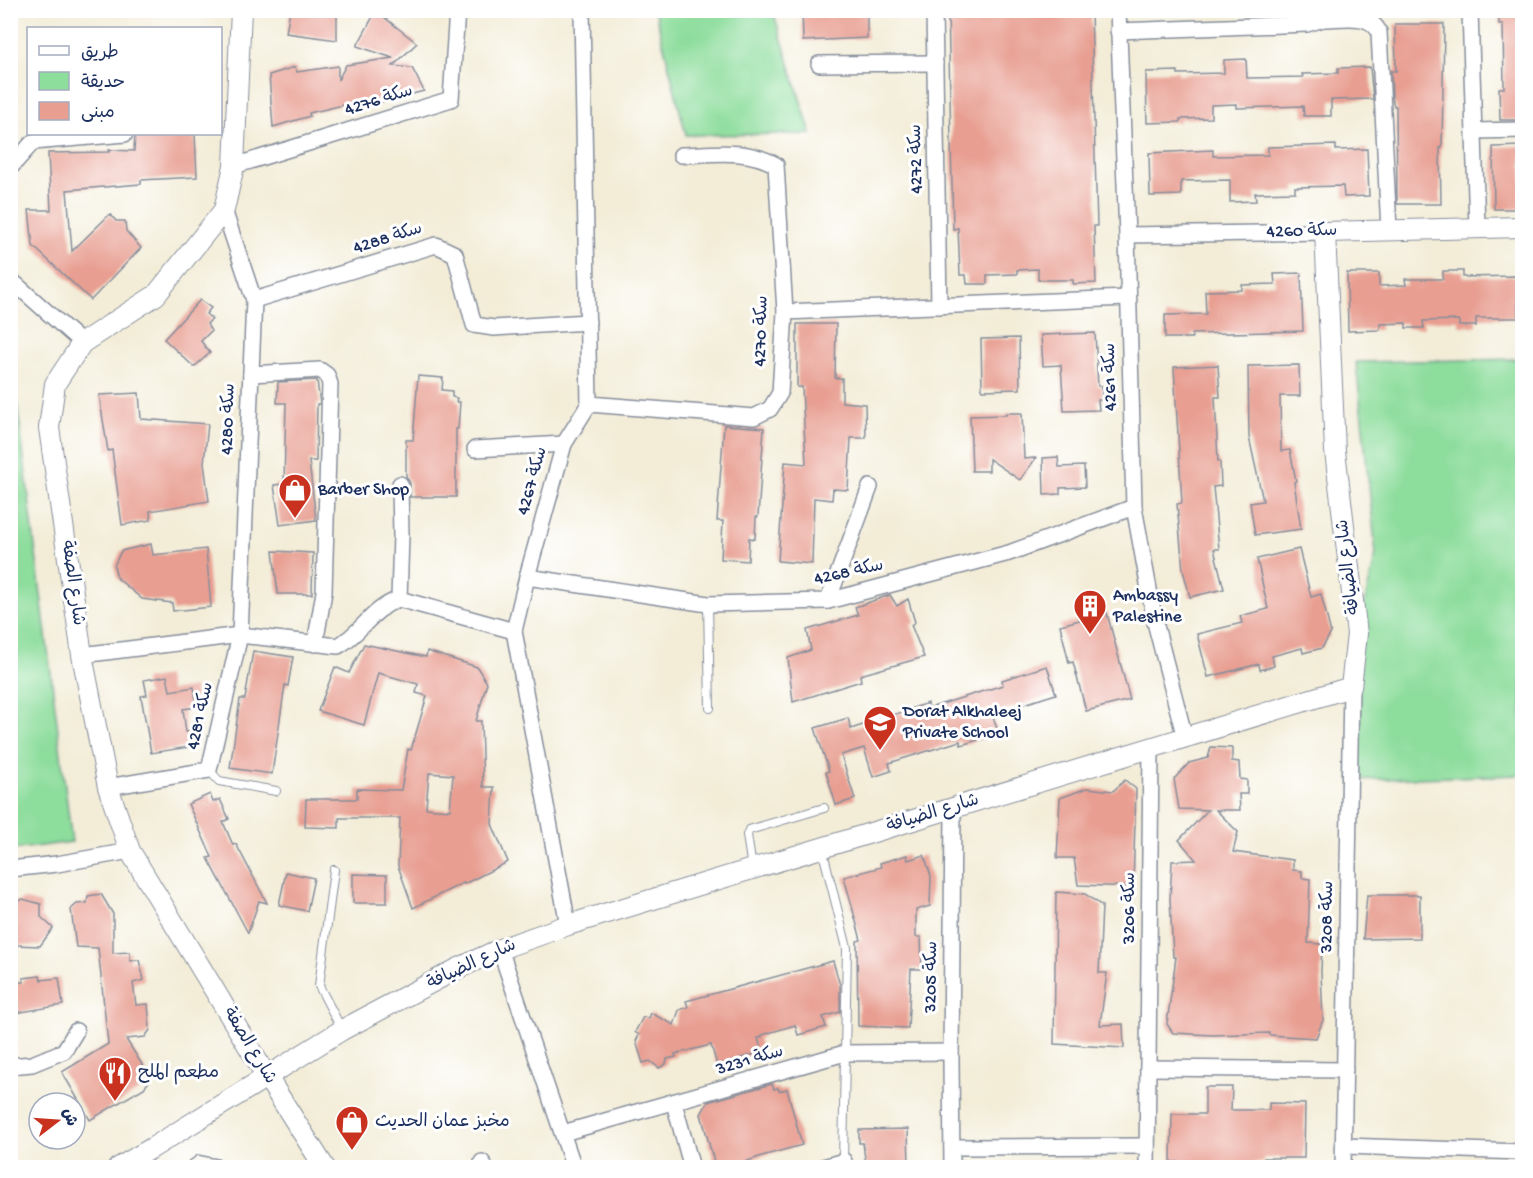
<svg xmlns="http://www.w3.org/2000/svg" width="1533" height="1178" font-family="'Gochi Hand','Playpen Sans Arabic',sans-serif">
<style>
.green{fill:#8ddd9c;stroke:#54867d;stroke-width:1.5}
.building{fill:#e89e91;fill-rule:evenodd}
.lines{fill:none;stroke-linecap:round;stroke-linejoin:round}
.service-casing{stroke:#878e9b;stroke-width:10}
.minor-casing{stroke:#878e9b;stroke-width:18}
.tertiary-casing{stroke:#878e9b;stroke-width:22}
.service{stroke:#fff;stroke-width:8}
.minor{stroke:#fff;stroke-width:15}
.tertiary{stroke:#fff;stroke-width:20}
.labels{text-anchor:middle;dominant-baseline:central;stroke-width:6;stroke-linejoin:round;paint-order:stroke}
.street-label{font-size:18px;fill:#1b2f5e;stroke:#fff}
.poi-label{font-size:18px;fill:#1b2f5e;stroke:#fff;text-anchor:start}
</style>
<rect width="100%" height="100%" fill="#fff"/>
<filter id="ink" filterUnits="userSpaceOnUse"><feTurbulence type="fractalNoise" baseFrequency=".0167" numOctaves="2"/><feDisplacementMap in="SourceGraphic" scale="12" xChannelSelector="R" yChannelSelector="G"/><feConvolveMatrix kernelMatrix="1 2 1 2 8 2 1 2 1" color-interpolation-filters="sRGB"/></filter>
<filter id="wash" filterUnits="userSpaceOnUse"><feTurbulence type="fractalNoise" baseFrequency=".008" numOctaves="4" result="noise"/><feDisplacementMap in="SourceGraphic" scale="24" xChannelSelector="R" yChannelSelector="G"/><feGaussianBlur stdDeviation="1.35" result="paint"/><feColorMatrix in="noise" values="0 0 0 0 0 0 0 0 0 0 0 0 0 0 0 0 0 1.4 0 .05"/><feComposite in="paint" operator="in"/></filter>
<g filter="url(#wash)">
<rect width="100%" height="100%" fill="#f3edd8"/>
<!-- green -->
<g class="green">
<path d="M655,11H773L811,134L686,135Z"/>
<path d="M11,355L72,842L11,850H10Z"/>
<path d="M1522,359V775L1350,780L1357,634L1376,554L1356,362Z"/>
</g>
<g id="blocks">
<!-- building -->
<g class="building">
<path d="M290,10H337V40L286,33Z"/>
<path d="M802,10H867V38L803,41Z"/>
<path d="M948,10H1091L1097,226H1094L1096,283L1073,284V280H1038V269L1017,270V274L987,275V284H967L966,275H960L958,228L953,229Z"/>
<path d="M1499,10H1522V120H1500L1499,88H1504L1503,24H1499Z"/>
<path d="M376,11L417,43L393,66L412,68L424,91L370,105L369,99L309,113L310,116L273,127L269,75L295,67L297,72L338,66V80L346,65L393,58L357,46Z"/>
<path d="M1395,24H1444L1442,148H1440L1441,204H1397L1396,106H1394L1392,98L1391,71H1396Z"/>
<path d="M1246,59L1247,78L1303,77L1302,74L1338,73V68L1370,67L1373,99L1331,100V116H1304L1303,106L1237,108V104L1211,105V118L1180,119V122L1147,123L1146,72L1178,71V74L1224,73V60Z"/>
<path d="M135,134H195L197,177L141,180V184L67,190L72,251L110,214L116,221H125L126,231L141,248L91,300L33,246L29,210H51L48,153L109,152V150L134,151Z"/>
<path d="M1336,145V150L1367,149L1369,196L1344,197L1343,186L1295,187V192L1255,193L1256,201L1230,202V180L1181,181V195L1150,196L1149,153L1213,150V156L1268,155V147Z"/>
<path d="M1522,146V209H1494L1493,147Z"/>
<path d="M1443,271H1463V277L1517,276L1518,318H1476V326H1459V320L1423,321L1424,328H1406V323L1380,324V330L1348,331L1347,273H1379V286L1406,285L1405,279H1443Z"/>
<path d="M1301,273L1303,331L1192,334V338H1165V315L1206,314L1205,291L1242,290V285L1275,284L1274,274Z"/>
<path d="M200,300L211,308L206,314L212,319L207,324L211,331L201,341L210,353L194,367L164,339Z"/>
<path d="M797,324H836L835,378H842V402L865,404L866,438H851L848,490L833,489L832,500L814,498L812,564L778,561L785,462L806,464L802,387H797Z"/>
<path d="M1095,333L1098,386H1102V400H1098L1099,410L1064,411L1061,365L1043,366L1041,335Z"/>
<path d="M1019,338L1020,389L982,390L981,339Z"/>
<path d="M1218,365L1220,397H1215L1218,461H1220L1221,486L1213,487L1219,549H1214L1224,589L1190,597L1183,570L1177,504L1182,503L1174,367Z"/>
<path d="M1299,365L1300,396H1280L1281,451L1290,450L1296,481L1294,482L1301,529L1255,535L1250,503L1263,501L1249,437L1248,366Z"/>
<path d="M418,376L443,378L442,390L452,391V397L457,398L456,402H460L458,429H456V497H410V483L406,476V440H413Z"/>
<path d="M317,380L320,404H317L316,461H309L316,520L280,525L274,485L284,484L286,403H277L278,382Z"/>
<path d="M139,393L141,419L208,424L204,463L209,501L150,511L151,520L122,525L112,450L108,451L99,395Z"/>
<path d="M1006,413H1022L1024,459L1036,458L1020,480L989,459V471H972L970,416L1006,415Z"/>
<path d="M724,425L764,428L758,517H756L755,539L749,538L748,561L721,559L723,521H717Z"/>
<path d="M1058,457L1059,467L1084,466L1085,487L1060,488V494L1044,495L1043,458Z"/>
<path d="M151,544L153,555L206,549L211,607L173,611L172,603L142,599L117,578L114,566L121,551Z"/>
<path d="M1299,549L1311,597L1321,594L1331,633L1322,648L1303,653L1302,648L1272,656L1274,666L1260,670L1259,664L1208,677L1197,634L1242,623L1240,616L1268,609L1257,559Z"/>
<path d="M273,551L313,553L312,594H278Z"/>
<path d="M890,595L897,606L908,599L915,622L911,625L924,657L860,675L861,681L793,702L788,658L811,650L807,630L858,615L855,607Z"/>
<path d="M1107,613L1130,700L1086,711L1073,662L1069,663L1060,625Z"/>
<path d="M364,644L426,657L427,651L477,667L487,683L476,721H481L483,787H494L492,824L508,862L464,884L463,883L413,908L398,866L400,818H339V828L305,827L306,799H357V789L401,790L408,749L411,750L427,696L416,693L418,684L378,673L364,725L318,711L335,667L349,673ZM429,773L453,775L450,810L426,808Z"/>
<path d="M253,651L293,657L288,686L285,685L272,774L230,768L240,699H245Z"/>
<path d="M1047,666L1056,694L992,714L999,734L961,745L960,741L889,763L891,771L873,777L864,748L841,755L855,799L836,805L826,772L829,771L815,728L848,718L851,729L928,703L929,708L1003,685L1002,680Z"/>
<path d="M167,676L170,691L194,687L197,707L183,709L186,732L193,731L196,746L151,753L141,696L147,695L144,680Z"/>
<path d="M1211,747L1232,748V761L1239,762L1240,779L1247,780V794H1239L1240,810H1216L1238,832L1233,852L1293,860V870L1302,871V878L1310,879L1308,943L1322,944L1321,972L1323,1020L1316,1038L1269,1035V1033L1213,1035L1173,1033L1167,1024L1176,957H1173L1170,899L1172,861L1196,860L1179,840L1208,810L1179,809L1174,779L1189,763L1208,758Z"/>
<path d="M1125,780L1136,789L1133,887L1078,885L1074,858H1057L1060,798L1087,788L1113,791Z"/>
<path d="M210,794L213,802L220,799L229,819L223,822L233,845L236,844L267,903L259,901L248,933L208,858L212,857L188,804Z"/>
<path d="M907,855L908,860L924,855L931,876L930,906L916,910V937H921L922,969H911L908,1028L858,1026L857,941L861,940L844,877L881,867L880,863Z"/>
<path d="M286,872L314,878L307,911L279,905Z"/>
<path d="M353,874L387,875V903H353Z"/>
<path d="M1056,892L1085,894L1102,906L1099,973H1107L1100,1025L1123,1024L1124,1048L1054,1044Z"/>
<path d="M101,894L113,914V953L130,952V961L139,960L144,980L133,983L136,1005L148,1004L150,1030L145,1037L126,1039L151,1079L144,1088L90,1120L62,1072L108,1044L98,948L76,947L71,909L77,904L87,903L88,896Z"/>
<path d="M1367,895H1420V938L1363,939Z"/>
<path d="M10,899L17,902L23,899L41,904V917L53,928L40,946L15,945Z"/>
<path d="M833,961L840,985V1012L823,1017L826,1027L798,1035L795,1025L762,1035V1037L758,1038L762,1052L717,1065L711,1045L675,1054L676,1057L667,1059L666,1064L659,1068L650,1061L643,1063L636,1041L639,1035L635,1032L643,1017L649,1018L651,1013L674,1025L679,1010L688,1007L686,1001Z"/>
<path d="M40,976L41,980L59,978L63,1005L16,1013L13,982H24L23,978Z"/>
<path d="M772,1084L774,1089L778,1088L779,1091L787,1089L802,1145L762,1156L731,1167H724L714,1162L701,1114L708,1102Z"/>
<path d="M1205,1087H1232L1231,1110H1269V1103L1305,1104L1304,1158H1264V1163L1182,1164V1162H1171L1172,1114H1205Z"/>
<path d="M908,1129L909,1167H866L863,1143H859V1130Z"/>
<path d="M198,1155L229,1161L228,1167H181Z"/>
</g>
</g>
</g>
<g filter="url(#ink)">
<use href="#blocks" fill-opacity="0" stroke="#878e9b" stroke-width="1.5"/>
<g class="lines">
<defs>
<g id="service">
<path d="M708,604L710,708"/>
<path d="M209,770L219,781L276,791"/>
<path d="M822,848L847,948L843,1163"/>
<path d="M752,868L747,835L749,830L824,808"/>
<path d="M334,870L319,986L342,1030"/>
</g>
<g id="minor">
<path d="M934,10L939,306"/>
<path d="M1118,10L1127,235L1134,507L1155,622L1185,738"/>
<path d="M1470,10L1477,228"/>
<path d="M1323,19C1342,19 1370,12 1379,32L1389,230"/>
<path d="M1118,31L1307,24L1323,19L1325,10"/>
<path d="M819,64L935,63"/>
<path d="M1474,131L1522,130"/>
<path d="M234,166L451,99L457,10"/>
<path d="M10,168L33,142L125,134"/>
<path d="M1127,235L1325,232"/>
<path d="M10,279L82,343"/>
<path d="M254,300L436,245L455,254L474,325L494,328L588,322"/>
<path d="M785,312L1128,298"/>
<path d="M251,374L320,370L327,375L330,384L324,592L315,644"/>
<path d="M589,404L754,417L770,409L780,393L785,312L776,165C746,148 713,154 681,155"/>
<path d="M475,449L564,444"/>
<path d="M527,577L708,604L828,601L1009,553L1134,507"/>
<path d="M399,599L401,536L400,484"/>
<path d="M828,601L870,487"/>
<path d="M82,655L240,635L338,646C362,633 371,609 399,599L514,631"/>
<path d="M108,787L209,770L240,635L254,300L224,210"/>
<path d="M10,869L57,864L130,851"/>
<path d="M568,925L514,631L527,577L564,444L589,404L582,10"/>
<path d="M500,949L574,1168"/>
<path d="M10,1066L32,1064L64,1051L76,1031"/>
<path d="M1148,1068L1345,1070"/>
<path d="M674,1103L692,1168"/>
<path d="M563,1133L845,1053L951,1052"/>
<path d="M1344,1146L1522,1152"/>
<path d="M952,1147L1147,1146"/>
<path d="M482,1162L486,1168"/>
<path d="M820,1168L844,1161"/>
<path d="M952,1168L951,1060L953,808"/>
<path d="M1147,1168L1151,748"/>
<path d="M1343,1168L1351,687"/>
</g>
<g id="tertiary">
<path d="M241,10L234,166L224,210L156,295L82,343L55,384L49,428L82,655L108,787L130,851L267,1077L325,1168"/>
<path d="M118,1168L152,1148L342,1030L457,969L500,949L568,925L1351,687L1357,634L1335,451L1325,232L1522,227"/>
</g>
</defs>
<!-- service casing -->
<use href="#service" class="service-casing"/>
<!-- minor casing -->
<use href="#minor" class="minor-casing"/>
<!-- tertiary casing -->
<use href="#tertiary" class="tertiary-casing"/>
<!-- service -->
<use href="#service" class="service"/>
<!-- minor -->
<use href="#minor" class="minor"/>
<!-- tertiary -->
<use href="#tertiary" class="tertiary"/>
</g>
</g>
<!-- icons -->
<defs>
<symbol id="shop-pin" viewBox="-11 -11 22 30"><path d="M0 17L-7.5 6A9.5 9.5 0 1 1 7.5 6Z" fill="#c8321e" stroke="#fff"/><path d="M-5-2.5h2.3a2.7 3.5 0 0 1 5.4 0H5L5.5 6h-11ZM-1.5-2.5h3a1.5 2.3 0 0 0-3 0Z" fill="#fff"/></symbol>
<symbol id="building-pin" viewBox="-11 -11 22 30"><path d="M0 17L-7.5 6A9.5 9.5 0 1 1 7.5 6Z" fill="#c8321e" stroke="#fff"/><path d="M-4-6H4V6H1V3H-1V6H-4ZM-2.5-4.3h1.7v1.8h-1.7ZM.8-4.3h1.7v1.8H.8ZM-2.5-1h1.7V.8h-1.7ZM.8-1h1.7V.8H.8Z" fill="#fff"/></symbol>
<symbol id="school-pin" viewBox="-11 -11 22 30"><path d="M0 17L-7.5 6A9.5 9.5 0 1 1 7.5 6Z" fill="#c8321e" stroke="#fff"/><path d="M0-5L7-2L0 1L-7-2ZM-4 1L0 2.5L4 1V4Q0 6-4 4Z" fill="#fff"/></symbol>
<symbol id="restaurant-pin" viewBox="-11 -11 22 30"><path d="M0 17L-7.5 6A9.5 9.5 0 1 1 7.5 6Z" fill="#c8321e" stroke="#fff"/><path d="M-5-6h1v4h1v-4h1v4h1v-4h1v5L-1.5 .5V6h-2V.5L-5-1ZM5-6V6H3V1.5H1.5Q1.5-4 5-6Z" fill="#fff"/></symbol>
</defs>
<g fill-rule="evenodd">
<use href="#shop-pin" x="276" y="471" width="38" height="52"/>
<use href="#building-pin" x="1071" y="587" width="38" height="52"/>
<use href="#school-pin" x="861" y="703" width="38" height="52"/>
<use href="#restaurant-pin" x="96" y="1054" width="38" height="52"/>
<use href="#shop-pin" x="333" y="1103" width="38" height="52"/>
</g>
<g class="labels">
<!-- street labels -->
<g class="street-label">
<text transform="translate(379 101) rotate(-17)">سكة 4276</text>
<text transform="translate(917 159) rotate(-91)">سكة 4272</text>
<text transform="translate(1302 232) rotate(-1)">سكة 4260</text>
<text transform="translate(388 239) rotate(-17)">سكة 4288</text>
<text transform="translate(762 331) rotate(-88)">سكة 4270</text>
<text transform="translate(1111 377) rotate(-91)">سكة 4261</text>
<text transform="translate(229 419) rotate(-88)">سكة 4280</text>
<text transform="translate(533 481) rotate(-74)">سكة 4267</text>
<text transform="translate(1349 567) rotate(-97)">شارع الضيافة</text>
<text transform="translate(849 573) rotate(-12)">سكة 4268</text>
<text transform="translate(72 583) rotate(82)">شارع الصفة</text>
<text transform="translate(201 716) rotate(-77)">سكة 4281</text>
<text transform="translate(933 814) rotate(-17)">شارع الضيافة</text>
<text transform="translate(1130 908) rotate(-90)">سكة 3206</text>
<text transform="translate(1328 917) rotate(-89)">سكة 3208</text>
<text transform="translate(472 965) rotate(-25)">شارع الضيافة</text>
<text transform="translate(932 977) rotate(-89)">سكة 3205</text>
<text transform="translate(249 1046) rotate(59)">شارع الصفة</text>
<text transform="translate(750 1061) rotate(-16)">سكة 3231</text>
</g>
<!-- poi labels -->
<g class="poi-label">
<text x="318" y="490">Barber Shop</text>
<text x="1113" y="596">Ambassy<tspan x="1113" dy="21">Palestine</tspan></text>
<text x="903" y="712">Dorat Alkhaleej<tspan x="903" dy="21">Private School</tspan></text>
<text x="138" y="1073">مطعم الملح</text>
<text x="375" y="1122">مخبز عمان الحديث</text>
</g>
</g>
<!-- margin -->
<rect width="1533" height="1178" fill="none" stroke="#fff" stroke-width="36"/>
<!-- legend -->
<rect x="27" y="27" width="195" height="108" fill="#ffffff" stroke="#a4acbf" stroke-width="1.5"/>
<rect x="39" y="46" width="30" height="9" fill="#ffffff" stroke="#a4acbf" stroke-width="1.5"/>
<text x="81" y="57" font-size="18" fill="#1b2f5e">طريق</text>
<rect x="39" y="72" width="30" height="18" fill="#8ddd9c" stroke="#a4acbf" stroke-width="1.5"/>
<text x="81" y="87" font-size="18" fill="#1b2f5e">حديقة</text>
<rect x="39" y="102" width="30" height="18" fill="#e89e91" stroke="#a4acbf" stroke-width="1.5"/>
<text x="81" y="117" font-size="18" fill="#1b2f5e">مبنى</text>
<!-- north arrow -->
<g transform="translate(57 1121) rotate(73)"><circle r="28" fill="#ffffff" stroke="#a4acbf" stroke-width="1.5"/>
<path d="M0-4.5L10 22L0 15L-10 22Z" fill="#c8321e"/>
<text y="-9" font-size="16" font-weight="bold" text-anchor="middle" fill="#1b2f5e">ش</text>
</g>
</svg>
